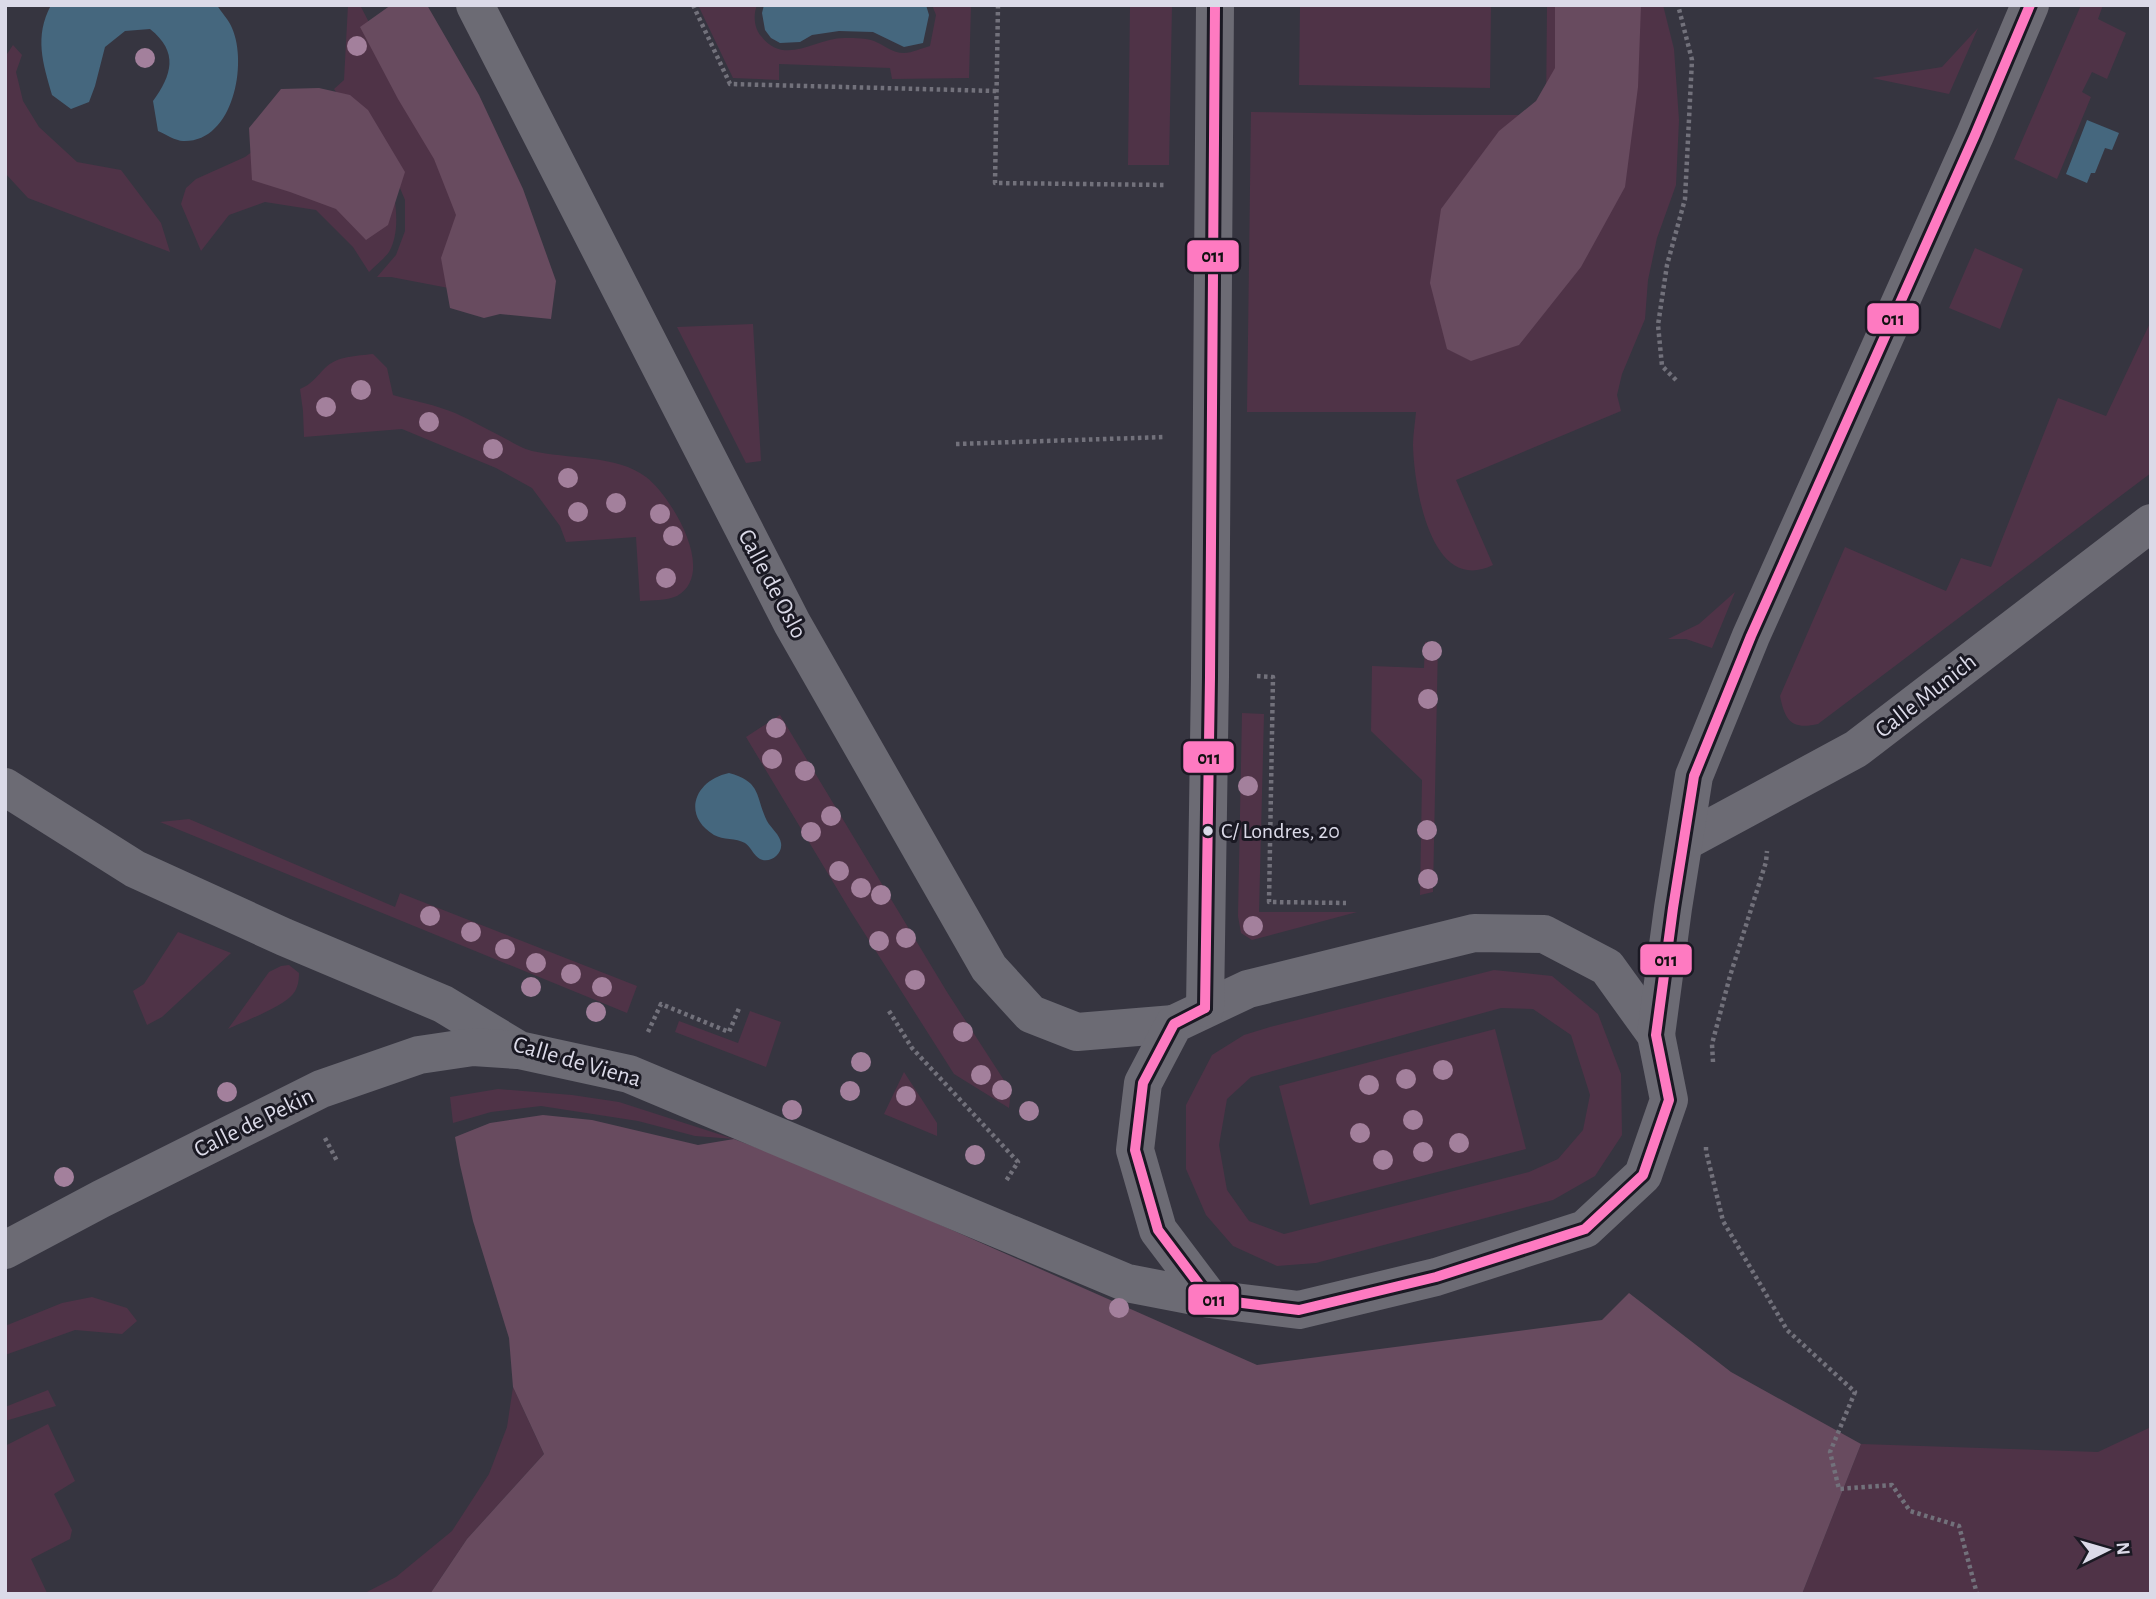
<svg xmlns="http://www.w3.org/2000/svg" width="2156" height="1599" font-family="'Alegreya Sans',sans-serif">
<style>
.green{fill:#4f3347;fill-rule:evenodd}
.forest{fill:#684b5f}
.water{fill:#45677e}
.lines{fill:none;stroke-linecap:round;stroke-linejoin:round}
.path{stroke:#72717b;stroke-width:4.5;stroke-dasharray:3.5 3.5;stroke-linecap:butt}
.minor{stroke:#6c6b74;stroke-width:38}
.bus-1-casing{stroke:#1a1923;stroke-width:16}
.bus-1{stroke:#fe7ac1;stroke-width:10}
.tree{fill:#a3809c}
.bus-dot{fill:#dbdae8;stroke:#1a1923;stroke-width:2.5}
.labels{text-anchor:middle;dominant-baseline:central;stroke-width:6;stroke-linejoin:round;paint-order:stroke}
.bus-label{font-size:22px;fill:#dbdae8;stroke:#1a1923;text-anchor:start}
.street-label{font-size:24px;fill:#dbdae8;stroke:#1a1923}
.line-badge{stroke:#1a1923;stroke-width:2.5}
.pale-badge-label{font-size:19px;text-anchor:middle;font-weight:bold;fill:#111}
</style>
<rect width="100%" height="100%" fill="#363540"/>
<!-- green -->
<g class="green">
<path d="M348,5H360L377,38L533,304L391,277H377L396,255L405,231V200L397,181L334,89L344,80Z"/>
<path d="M698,5H757C753,15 754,28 761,36C786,68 816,36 847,38C855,38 866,38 874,41C884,45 892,53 904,53C912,53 922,48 930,46L936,15L932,5H971L969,78L892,79L890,68L779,64V80L733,78Z"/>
<path d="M1130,5H1172L1169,165H1128Z"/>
<path d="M1300,5H1491L1490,88L1299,85Z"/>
<path d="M1547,5H1663L1674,49L1679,120L1676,185L1657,238L1648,280L1645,319L1622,374L1617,395L1621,411L1456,480L1493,565C1430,596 1414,485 1413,445C1413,435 1415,423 1416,412H1247L1251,112L1422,115H1546Z"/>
<path d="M2081,5H2103L2098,19L2126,33L2107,79L2092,72L2082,92L2091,97L2057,179L2014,159Z"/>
<path d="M1978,28L1949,94L1872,78L1942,67Z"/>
<path d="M13,45L22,55L16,72L23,101L39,127L77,162L121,170L161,223L170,252L28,198L5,173V57Z"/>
<path d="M328,94L393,191C397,209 399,235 389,252C384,259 375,266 369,272L353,247L316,210L265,202L229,215L201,251L181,204L186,188L196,179L245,157Z"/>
<path d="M1975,248L2023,269L2000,329L1949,308Z"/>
<path d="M2151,321V473L1818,724C1792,730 1785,721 1780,696L1845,547L1946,591L1961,558L1991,567L2058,398L2106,416Z"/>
<path d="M753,324L761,461L746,463L677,327Z"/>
<path d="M373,354L387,368L393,395C414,401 436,405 455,413C473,421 490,431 508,440C515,444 524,449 532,451C566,459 618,455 646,477C671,496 718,573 677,596C666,601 652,600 640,601L636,537L566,542L560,526L532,488L496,468L402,429L304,437L303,411L300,389C312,384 316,377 325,368C337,356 356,356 373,354Z"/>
<path d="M1735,592L1712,648L1686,639H1668L1699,624Z"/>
<path d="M1425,642L1438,643L1433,892L1420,895L1422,780L1371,731L1372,666L1424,668Z"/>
<path d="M1242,713L1264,714L1259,912H1357L1252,940L1241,933L1238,916Z"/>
<path d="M780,715L947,992L1011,1091L1009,1108L954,1074L851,912L746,737Z"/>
<path d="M189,819L395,907L400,893L637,986L627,1013L160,822Z"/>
<path d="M178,932L231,953L162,1017L147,1025L133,991L144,984Z"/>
<path d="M289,965L299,973C299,980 298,988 293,994C284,1006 243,1022 228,1029L269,972L281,966Z"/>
<path d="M1494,970L1552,976L1598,1014L1621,1074L1622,1135L1595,1176L1553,1200L1316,1263L1277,1266L1233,1246L1206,1215L1186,1169V1105L1212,1055L1244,1035L1270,1027ZM1501,1008L1533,1009L1571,1035L1590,1095L1583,1130L1558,1159L1529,1172L1284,1234L1249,1221L1227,1190L1219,1145L1227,1099L1251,1077Z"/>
<path d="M750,1011L781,1022L766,1067L675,1032L679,1021L738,1043Z"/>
<path d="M1495,1029L1526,1149L1310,1205L1279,1086Z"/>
<path d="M904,1072L937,1123V1136L884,1114Z"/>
<path d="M498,1089L572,1095L619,1102L734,1139L695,1136L638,1121L541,1106L491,1112L453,1123L450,1097Z"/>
<path d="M92,1297L127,1308L137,1321L122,1334L75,1330L5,1355V1326L62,1303Z"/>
<path d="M513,1387L544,1454L467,1539L430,1594H363L396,1577L452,1531L489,1474L507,1427Z"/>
<path d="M48,1390L56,1406L5,1421V1407Z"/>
<path d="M48,1424L75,1481L54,1494L72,1530L70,1539L31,1559L47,1593L5,1594V1446Z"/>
<path d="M2151,1427V1594H1802L1861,1444L2098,1452Z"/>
</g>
<!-- forest -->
<g class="forest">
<path d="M391,5H427L479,95L523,189L556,281L551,319L500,314L484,318L450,308L441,258L456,215L434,159L398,99L360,27Z"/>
<path d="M1555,5H1641L1638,87L1625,187L1581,267L1519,345L1471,361L1447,349L1430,283L1441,209L1499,131L1536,101L1555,68Z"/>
<path d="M319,88L350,95L368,110L405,172L388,225L366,240L336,209L290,192L252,180L249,128L281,89Z"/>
<path d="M543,1115L592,1120L698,1145L734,1139L828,1175L1257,1365L1602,1320L1629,1293L1731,1372L1861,1444L1802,1594H430L467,1539L544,1454L513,1387L509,1338L473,1221L460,1165L455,1137L490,1123Z"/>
</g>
<!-- water -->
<g class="water">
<path d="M51,5H217C221,12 229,20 232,28C248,64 233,143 183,141C176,141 165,134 158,131L153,101C172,75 179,52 150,29L125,31L105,47L95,86L89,102L71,109L52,95C43,63 34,37 51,5Z"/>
<path d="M764,5H926L929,15L923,43L904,47L873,32L839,31L812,35L800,42L780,43L771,38L765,30L762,13Z"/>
<path d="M2087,120L2119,133L2112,150L2105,148L2095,173H2091L2087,183L2066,174Z"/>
<path d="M729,773C762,782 755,796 767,821C771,828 780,835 781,843C783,854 770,864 760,859C754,856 751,847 745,843C736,838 723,840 714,835C681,815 695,780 729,773Z"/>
</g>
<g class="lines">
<!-- path -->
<g class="path">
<path d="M693,5L730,84L996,91"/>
<path d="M998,5L995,183L1166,185"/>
<path d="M1676,380L1662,366L1658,325L1667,265L1685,199L1692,60L1678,5"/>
<path d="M956,444L1165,437"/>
<path d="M1257,676L1273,677L1269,902L1346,903"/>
<path d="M889,1011L912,1048L1018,1162L1006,1181"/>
<path d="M648,1032L661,1004L729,1032L740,1006"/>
<path d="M1713,1062L1712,1044L1730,976L1766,862L1767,851"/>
<path d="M325,1138L337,1161"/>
<path d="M1706,1147V1151L1723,1221L1787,1330L1855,1392L1830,1452L1839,1489L1892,1485L1910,1511L1959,1526L1977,1594"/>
</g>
<!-- minor -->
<g class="minor">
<path d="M475,5L792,623L989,968L1031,1014L1077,1032L1174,1024"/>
<path d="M5,787L135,869L284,937L443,1004L519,1050L629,1074L1127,1283L1210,1299L1299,1310L1436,1277L1585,1229L1643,1175L1669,1100L1656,1035L1607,967L1544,934L1474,933L1248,989L1174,1024L1143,1083L1135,1150L1158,1230L1210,1299"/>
<path d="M1684,842L1856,749L2151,523"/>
<path d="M1205,1008L1210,677L1215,5"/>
<path d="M1656,1035L1673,908L1694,776L1751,636L1975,135L2030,5"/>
<path d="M5,1250L101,1199L321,1089L419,1055L473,1047L518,1050"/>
</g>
<defs>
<g id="bus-1">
<path d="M1205,1008L1174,1024L1143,1083L1135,1150L1158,1230L1210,1299L1299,1310L1436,1277L1585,1229L1643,1175L1669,1100L1656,1035L1673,908L1694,776L1751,636L1975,135L2030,5"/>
<path d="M1205,1008L1210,677L1215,5"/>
</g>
</defs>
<!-- bus-1 casing -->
<use href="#bus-1" class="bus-1-casing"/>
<!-- bus-1 -->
<use href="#bus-1" class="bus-1"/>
</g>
<!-- trees -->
<g class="tree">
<circle cx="357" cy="46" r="10"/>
<circle cx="145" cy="58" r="10"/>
<circle cx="361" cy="390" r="10"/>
<circle cx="326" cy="407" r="10"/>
<circle cx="429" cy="422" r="10"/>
<circle cx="493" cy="449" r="10"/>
<circle cx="568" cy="478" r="10"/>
<circle cx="616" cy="503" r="10"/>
<circle cx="578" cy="512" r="10"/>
<circle cx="660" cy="514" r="10"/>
<circle cx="673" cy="536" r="10"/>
<circle cx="666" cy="578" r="10"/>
<circle cx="1432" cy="651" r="10"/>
<circle cx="1428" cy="699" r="10"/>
<circle cx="776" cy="728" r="10"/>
<circle cx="772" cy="759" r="10"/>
<circle cx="805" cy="771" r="10"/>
<circle cx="1248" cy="786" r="10"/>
<circle cx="831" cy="816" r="10"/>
<circle cx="1427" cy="830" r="10"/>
<circle cx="811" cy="832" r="10"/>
<circle cx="839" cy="871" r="10"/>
<circle cx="1428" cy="879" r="10"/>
<circle cx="861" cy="888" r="10"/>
<circle cx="881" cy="895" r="10"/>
<circle cx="430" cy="916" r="10"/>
<circle cx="1253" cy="926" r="10"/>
<circle cx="471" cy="932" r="10"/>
<circle cx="906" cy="938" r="10"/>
<circle cx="879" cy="941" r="10"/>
<circle cx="505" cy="949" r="10"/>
<circle cx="536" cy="963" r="10"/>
<circle cx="571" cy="974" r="10"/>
<circle cx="915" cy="980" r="10"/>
<circle cx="531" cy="987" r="10"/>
<circle cx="602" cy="987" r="10"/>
<circle cx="596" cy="1012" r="10"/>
<circle cx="963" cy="1032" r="10"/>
<circle cx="861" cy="1062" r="10"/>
<circle cx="1443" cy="1070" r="10"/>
<circle cx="981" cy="1075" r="10"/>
<circle cx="1406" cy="1079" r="10"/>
<circle cx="1369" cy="1085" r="10"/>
<circle cx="1002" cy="1090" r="10"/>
<circle cx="850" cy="1091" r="10"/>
<circle cx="227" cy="1092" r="10"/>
<circle cx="906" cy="1096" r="10"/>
<circle cx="792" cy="1110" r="10"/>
<circle cx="1029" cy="1111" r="10"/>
<circle cx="1413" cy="1120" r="10"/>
<circle cx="1360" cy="1133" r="10"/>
<circle cx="1459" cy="1143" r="10"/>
<circle cx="1423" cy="1152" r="10"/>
<circle cx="975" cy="1155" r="10"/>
<circle cx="1383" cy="1160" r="10"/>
<circle cx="64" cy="1177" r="10"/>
<circle cx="1119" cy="1308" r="10"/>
</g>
<!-- markers -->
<circle class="bus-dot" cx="1208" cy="831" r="6"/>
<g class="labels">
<!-- bus labels -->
<g class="bus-label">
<text x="1221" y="831">C/ Londres, 20</text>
</g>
<!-- street labels -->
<g class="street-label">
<text transform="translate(772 584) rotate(62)">Calle de Oslo</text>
<text transform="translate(1926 696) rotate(-38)">Calle Munich</text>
<text transform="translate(577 1062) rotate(16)">Calle de Viena</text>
<text transform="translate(254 1123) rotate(-26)">Calle de Pekin</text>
</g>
</g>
<g class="line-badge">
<rect x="1186" y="239" width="54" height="34" rx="7" fill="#fe7ac1"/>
<rect x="1866" y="302" width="54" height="33" rx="7" fill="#fe7ac1"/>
<rect x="1182" y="740" width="53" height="34" rx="7" fill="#fe7ac1"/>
<rect x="1639" y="943" width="54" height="33" rx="7" fill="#fe7ac1"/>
<rect x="1187" y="1283" width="53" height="33" rx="7" fill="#fe7ac1"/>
</g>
<g class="pale-badge-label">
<text x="1213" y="262">011</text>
<text x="1893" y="325">011</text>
<text x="1209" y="764">011</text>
<text x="1666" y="966">011</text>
<text x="1214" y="1306">011</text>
</g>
<!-- border -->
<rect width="2156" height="1599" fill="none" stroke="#dbdae8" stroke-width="14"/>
<!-- north arrow -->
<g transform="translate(2107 1550) rotate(85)" stroke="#1a1923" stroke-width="5" paint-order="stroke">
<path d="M0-5L12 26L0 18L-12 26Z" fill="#dbdae8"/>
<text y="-10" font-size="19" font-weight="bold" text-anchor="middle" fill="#dbdae8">N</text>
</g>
</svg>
